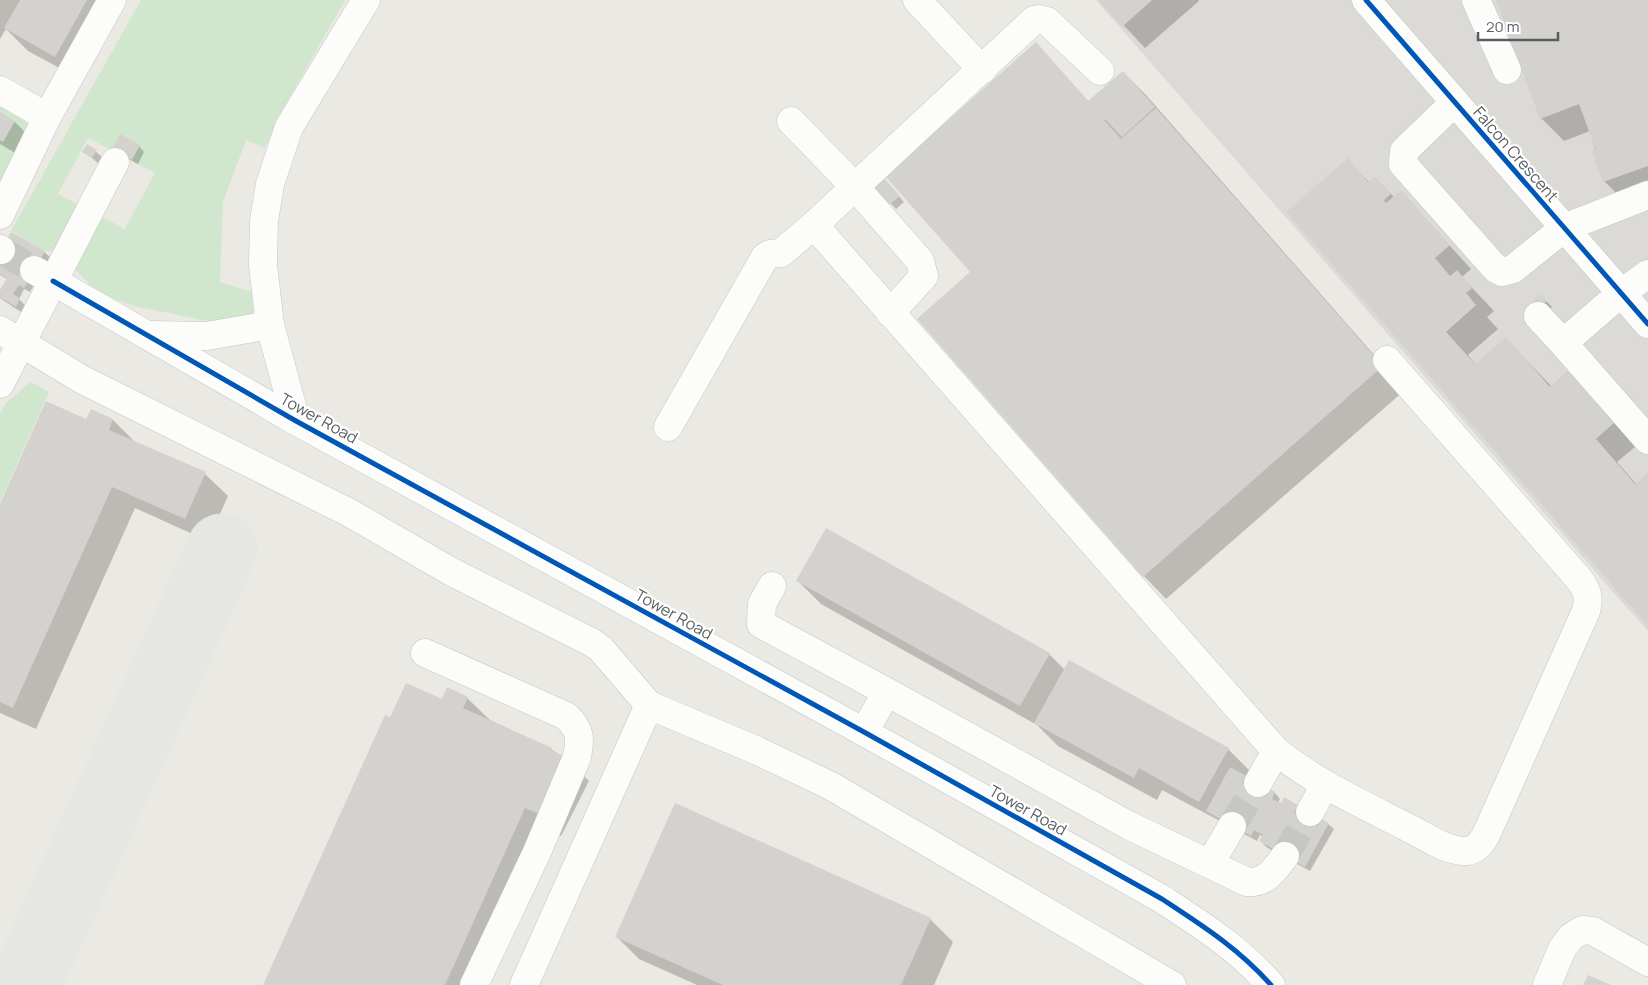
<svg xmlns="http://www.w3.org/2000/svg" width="1648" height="985" font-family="Manrope,sans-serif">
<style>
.industrial{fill:#dcdad6}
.green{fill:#d0e7cd}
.shadow{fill:#0003}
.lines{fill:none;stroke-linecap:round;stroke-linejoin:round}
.taxiway{stroke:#e6e6e2;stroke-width:71}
.building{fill:#d3d2ce}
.minor-tunnel{stroke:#c6c6c3;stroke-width:28;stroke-dasharray:28 14;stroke-linecap:butt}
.minor-casing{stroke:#c6c6c4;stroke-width:29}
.minor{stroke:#fcfcfb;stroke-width:28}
.cycleway-casing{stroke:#fff;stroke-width:8}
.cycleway{stroke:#0057b8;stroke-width:5}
.labels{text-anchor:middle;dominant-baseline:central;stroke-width:4.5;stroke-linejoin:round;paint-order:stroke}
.street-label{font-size:16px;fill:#595d62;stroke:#fff}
</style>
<rect width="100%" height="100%" fill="#eae9e3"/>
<!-- industrial -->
<path class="industrial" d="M1096,0H1648V631L1613,592Z"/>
<!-- green -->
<g class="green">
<path d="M141,0H345L283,109L265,148L246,140L223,202L220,282L252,292L253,316L213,322L138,307L99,294L75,269L102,217L125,229L155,173L88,138L58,194L79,205L53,251H45L11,231Z"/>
<path d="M0,101L28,119L30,131L0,192Z"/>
<path d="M31,382L49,392L0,502V414L6,403Z"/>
</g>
<!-- shadow -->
<g class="shadow">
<path d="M0,0H122L78,78L28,51L6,29L0,39Z"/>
<path d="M1100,0H1198L1199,1L1145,48Z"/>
<path d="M1498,0H1648V196L1627,204L1604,181L1590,131L1564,141L1541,118Z"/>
<path d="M1036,44L1089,102L1123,72L1146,95L1405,390L1166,599L1144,576L971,272Z"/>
<path d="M0,114L15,122L26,133L15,153L0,144Z"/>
<path d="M88,145L102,157L98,163L83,151Z"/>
<path d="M139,146L144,152L138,164L119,154Z"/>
<path d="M1347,160L1370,183L1375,178L1394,197L1401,192L1471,269L1462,277L1494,311L1487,317L1498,329L1468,355L1476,365L1506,339L1552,387L1568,372L1636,446L1617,462L1637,485L1648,475V624L1288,212Z"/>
<path d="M889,185L904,202L896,209L875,187Z"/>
<path d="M44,252L50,257L30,292L24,289L19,299L25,305L21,312L4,301L0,298V292L7,279L0,275V254Z"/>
<path d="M1535,300L1546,301L1552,307L1546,312Z"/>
<path d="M113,420L135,442L205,474L228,496L208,541L135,508L36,729L0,713V507L87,421Z"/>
<path d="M798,581L1049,654L1065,670L1228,749L1251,772L1247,778L1275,793L1280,799L1278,803L1328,824L1334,829L1310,871L1266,847L1261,841L1263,837L1260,835L1257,841L1162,790L1157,800L1058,746L1037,725L821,604Z"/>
<path d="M467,698L490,720L551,749L566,759L589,781L561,836L547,830L477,985H264L391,719L443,701Z"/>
<path d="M930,919L953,942L934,985H697L639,959L616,936Z"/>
</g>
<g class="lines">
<!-- taxiway -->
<path class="taxiway" d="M25,985L222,549"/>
</g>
<!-- building -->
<g class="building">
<path d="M20,0H87L55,57L4,28Z"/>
<path d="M1098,0H1152L1122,27Z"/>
<path d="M1496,0H1648V166L1603,182L1592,152L1596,150L1579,104L1540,119Z"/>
<path d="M1036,42L1088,101L1123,71L1155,107L1122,137L1105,119L1104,120L1121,139L1156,108L1383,366L1143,577L917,319L970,272L885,176Z"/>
<path d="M0,112L15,121L3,142L0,140Z"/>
<path d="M120,134L140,145L132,160L112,149Z"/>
<path d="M87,144L97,150L92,158L82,152Z"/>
<path d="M1348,158L1368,182L1375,177L1391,194L1384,200L1386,203L1401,190L1450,245L1435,258L1450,276L1457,270L1472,288L1466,293L1476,305L1446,332L1475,364L1506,337L1550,387L1568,370L1614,423L1596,439L1635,484L1648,473V626L1286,212Z"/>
<path d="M884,178L900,196L889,205L873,187Z"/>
<path d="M11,232L45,251L24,288L19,285L13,294L20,298L16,307L0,298V290L7,278L0,274V252Z"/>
<path d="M1541,294L1547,301L1539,307L1533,300Z"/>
<path d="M46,401L86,419L91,409L113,419L109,430L206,472L185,519L112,487L13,708L0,702V504Z"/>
<path d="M826,528L1050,653L1020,706L796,581Z"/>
<path d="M1069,660L1229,748L1199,802L1139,768L1134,778L1034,723Z"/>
<path d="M406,683L442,699L447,687L468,697L463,708L552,748L551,750L567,758L539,814L525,808L445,985H263L385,715L390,717Z"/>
<path d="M1230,767L1275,792L1272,799L1281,803L1284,797L1329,823L1305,867L1259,841L1263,835L1254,830L1251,836L1206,811Z"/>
<path d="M675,803L931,918L901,985H723L615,937Z"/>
<path d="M1588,975L1611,985H1583Z"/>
</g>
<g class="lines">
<!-- minor-tunnel -->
<g class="minor-tunnel">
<path d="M1,250L34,270"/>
<path d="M1232,826L1258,783"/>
<path d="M1285,856L1310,812"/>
</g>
<defs>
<g id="minor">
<path d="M917,0L982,70"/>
<path d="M1366,0L1648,324"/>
<path d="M1476,0L1507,70"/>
<path d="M0,90L47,117"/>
<path d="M1455,102L1404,151L1403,164L1496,269L1502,272L1513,269L1564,228L1648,195"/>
<path d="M791,121L856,188L920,261L924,276L890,313"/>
<path d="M0,215L47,117L112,0"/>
<path d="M814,225L1276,751C1316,783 1362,804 1407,827C1425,836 1447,852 1467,851C1477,850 1482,842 1486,835L1586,611C1590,597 1587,590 1579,579L1387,360"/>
<path d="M0,249L1,250"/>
<path d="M34,270L296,421L864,732L1162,899C1203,926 1238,948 1271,985"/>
<path d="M1648,274L1620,294L1563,343L1648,440"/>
<path d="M1538,316L1563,343"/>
<path d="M0,330L83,380L348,512L450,571L591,642L601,649L649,705"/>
<path d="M150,335L207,336L270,325"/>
<path d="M0,384L115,162"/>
<path d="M296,421L270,325L263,265L264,221L270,184L289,127L366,0"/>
<path d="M668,427L765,257L770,254L781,253L814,225L1034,20L1039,19L1047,21L1100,71"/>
<path d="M772,586L762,604L761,624L887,692L864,732"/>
<path d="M425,653L566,716C580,729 581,738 577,757L537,852L474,985"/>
<path d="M887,692L1128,825L1247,882C1266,884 1275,869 1285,856"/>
<path d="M1258,783L1276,751"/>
<path d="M1310,812L1325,785"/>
<path d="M1210,864L1232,826"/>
<path d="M524,985L649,705L758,751L831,786L1172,985"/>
<path d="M1547,985L1562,949L1571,937L1582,930L1593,931L1648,962"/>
</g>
</defs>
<!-- minor casing -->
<use href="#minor" class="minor-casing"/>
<!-- minor -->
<use href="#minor" class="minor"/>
<defs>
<g id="cycleway">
<path d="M1366,0L1648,324"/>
<path d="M53,281L296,421L864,732L1162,899C1203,926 1238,948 1271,985"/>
</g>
</defs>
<!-- cycleway casing -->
<use href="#cycleway" class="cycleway-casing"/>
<!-- cycleway -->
<use href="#cycleway" class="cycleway"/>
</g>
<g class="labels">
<!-- street labels -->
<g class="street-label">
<text transform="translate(1516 154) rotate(49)">Falcon Crescent</text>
<text transform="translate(319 418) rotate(29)">Tower Road</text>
<text transform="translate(674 614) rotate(29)">Tower Road</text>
<text transform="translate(1028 810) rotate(29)">Tower Road</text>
</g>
</g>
<!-- scale -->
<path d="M1478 32v8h80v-8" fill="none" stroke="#595d62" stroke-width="2.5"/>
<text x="1486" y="32" font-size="15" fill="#595d62" stroke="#ffffff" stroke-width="4" paint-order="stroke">20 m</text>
</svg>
